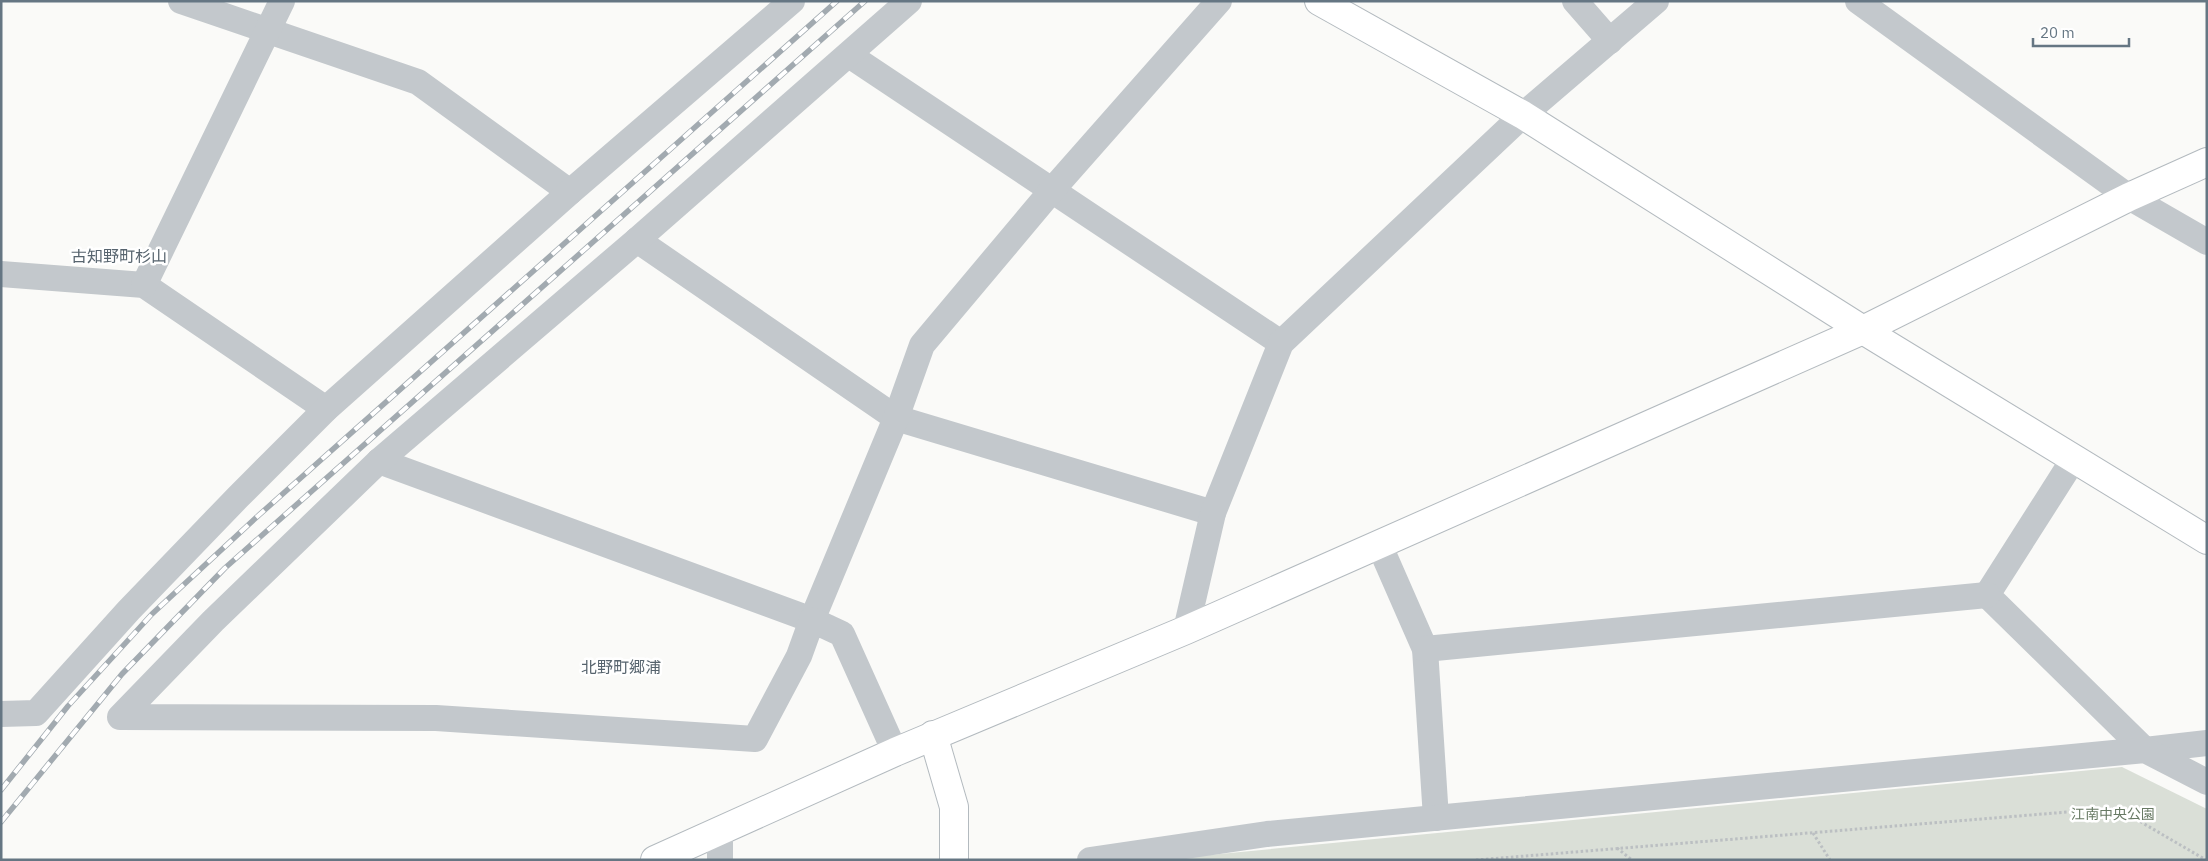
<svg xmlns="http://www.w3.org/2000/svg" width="2208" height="861" font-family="'IBM Plex Sans','Noto Sans JP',sans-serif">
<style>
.green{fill:#dadfd7}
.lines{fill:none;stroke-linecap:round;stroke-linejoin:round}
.secondary-casing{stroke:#b3babf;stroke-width:30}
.path{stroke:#bbbfc2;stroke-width:3;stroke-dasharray:2.5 2.5;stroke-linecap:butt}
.street{stroke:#c3c8cc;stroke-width:26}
.secondary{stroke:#fff;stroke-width:28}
.rail-casing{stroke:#a2aab0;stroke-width:5.5}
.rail{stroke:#fff;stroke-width:4;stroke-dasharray:11;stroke-linecap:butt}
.labels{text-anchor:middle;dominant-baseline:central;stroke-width:5;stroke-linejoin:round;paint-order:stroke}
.park-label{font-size:14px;fill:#687a64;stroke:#fff}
.quarter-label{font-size:16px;fill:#57646e;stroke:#fff}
</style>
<rect width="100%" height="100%" fill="#fafaf8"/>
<!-- green -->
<path class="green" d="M2122,767L2207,809V860H1157Z"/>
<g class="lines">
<defs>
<g id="secondary">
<path d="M1319,1L1523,115L1863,330L2207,540"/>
<path d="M933,735L954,807V860"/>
<path d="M655,860L895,752L1186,630L1863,330L2129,197L2207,162"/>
</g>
</defs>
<!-- secondary casing -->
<use href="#secondary" class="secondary-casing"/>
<!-- path -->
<g class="path">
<path d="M1813,833L1830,860"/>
<path d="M1617,848L1632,860"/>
<path d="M1476,860L2117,808L2206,860"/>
</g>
<!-- street -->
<g class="street">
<path d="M181,1L418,82L570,192"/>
<path d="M1575,1L1610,41"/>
<path d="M1858,1L2129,197L2207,242"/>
<path d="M849,55L1281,343"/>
<path d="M637,240L896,418L1213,513"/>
<path d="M1,274L144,285L326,409"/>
<path d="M144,285L282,1"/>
<path d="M2073,460L1987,595L2145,750L2207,743"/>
<path d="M379,461L812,620L896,418L922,345L1053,189L1219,1"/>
<path d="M1379,544L1425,649L1436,818"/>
<path d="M1186,630L1213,513L1281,343L1523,115L1656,1"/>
<path d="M1425,649L1987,595"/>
<path d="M1,714L36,713L129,610L238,497L326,409L570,192L792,1"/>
<path d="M895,752L842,634L812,620L799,656L755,739L436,718L120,717L213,621L379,461L637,240L909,1"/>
<path d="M720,860V830"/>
<path d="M1090,860L1267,834L2145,750L2207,782"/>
</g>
<!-- secondary -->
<use href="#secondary" class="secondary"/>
<defs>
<g id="rail">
<path d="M1,790L68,706L152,614L259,515L837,1"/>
<path d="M1,822L122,674L225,568L865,1"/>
</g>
</defs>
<!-- rail casing -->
<use href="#rail" class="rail-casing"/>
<!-- rail -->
<use href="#rail" class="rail"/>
</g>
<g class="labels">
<!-- park labels -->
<g class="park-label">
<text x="2113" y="814">江南中央公園</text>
</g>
<!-- quarter labels -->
<g class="quarter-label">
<text x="119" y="256">古知野町杉山</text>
<text x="621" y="667">北野町郷浦</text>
</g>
</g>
<!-- border -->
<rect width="2208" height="861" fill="none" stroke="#657683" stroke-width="5"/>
<!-- scale -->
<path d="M2033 38v8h96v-8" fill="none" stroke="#657683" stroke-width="2.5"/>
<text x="2040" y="38" font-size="15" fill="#657683" stroke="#ffffff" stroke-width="4" paint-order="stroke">20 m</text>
</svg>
